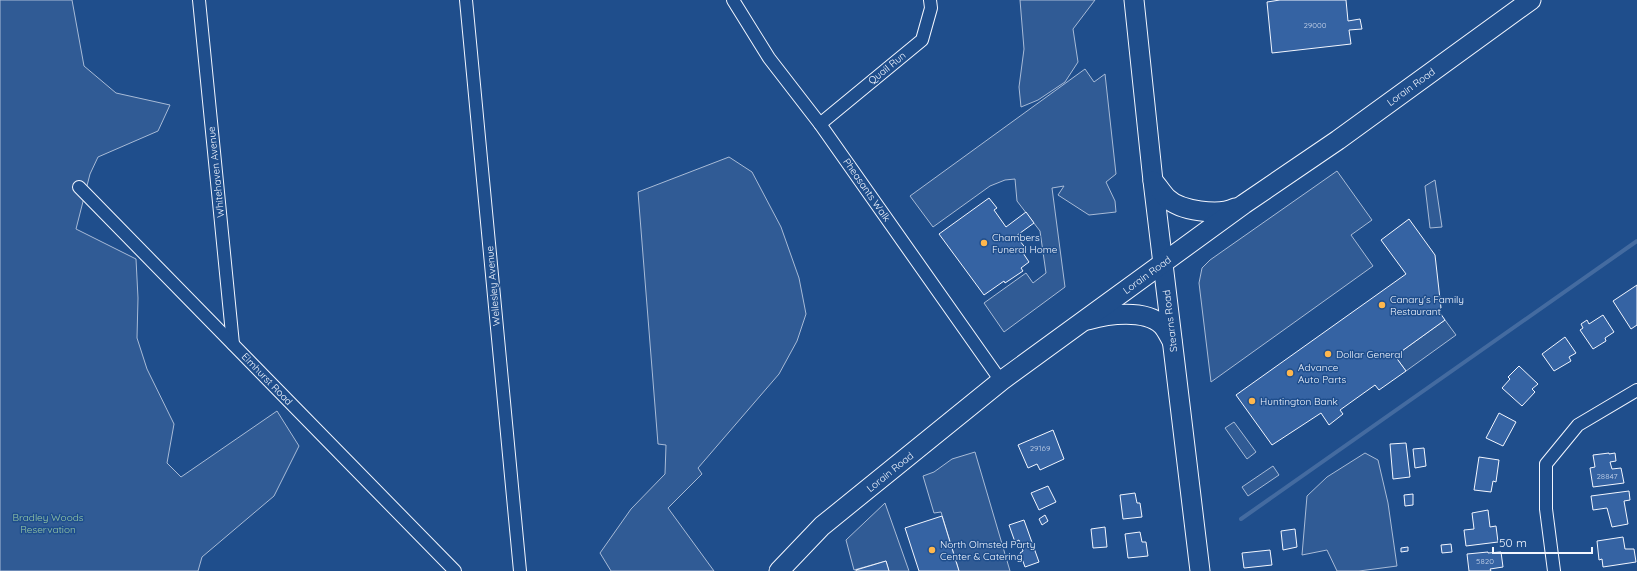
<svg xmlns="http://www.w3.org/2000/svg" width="1637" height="571" font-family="Quicksand,sans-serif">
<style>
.built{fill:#305b95;stroke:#a8bbd7}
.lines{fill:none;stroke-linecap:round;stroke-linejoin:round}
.stream{stroke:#446ba0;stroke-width:4}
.building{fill:#3563a3;stroke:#f2f6ff}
.street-casing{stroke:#f2f6ff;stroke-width:14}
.primary-casing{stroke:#f2f6ff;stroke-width:21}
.street{stroke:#1f4e8c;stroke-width:12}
.primary{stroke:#1f4e8c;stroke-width:19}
.poi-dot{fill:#ffb74d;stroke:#1f4e8c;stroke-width:1.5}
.labels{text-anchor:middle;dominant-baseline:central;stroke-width:3;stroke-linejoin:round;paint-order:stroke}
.number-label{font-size:8px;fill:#c3d1e8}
.street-label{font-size:10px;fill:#f2f6ff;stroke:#1f4e8c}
.poi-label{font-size:10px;fill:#f2f6ff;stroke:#1f4e8c;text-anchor:start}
.park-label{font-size:10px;fill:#97c8a6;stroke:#1f4e8c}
</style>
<rect width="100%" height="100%" fill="#1f4e8c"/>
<!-- built -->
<g class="built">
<path d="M0,0H72L84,66L116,93L170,105L158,131L98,157L90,174L76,229L136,259L138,298L137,338L147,369L174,424L167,463L181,477L277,411L299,446L274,496L202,557L198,571H0Z"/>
<path d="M1020,0H1095L1073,29L1078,62L1065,82L1038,100L1021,107L1019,87L1024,49Z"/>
<path d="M1085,69L1094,82L1105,74L1116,174L1106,182L1115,201L1116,212L1089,215L1058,195L1064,186L1052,188L1065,287L1004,332L984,303L1026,273L1033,283L1046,273L1040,231L1017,201L1015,179L1005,180L990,186L933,227L910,196Z"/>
<path d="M729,157L752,172L781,227L799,278L806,314L797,341L779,374L698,468L702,474L668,508L714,571H611L600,553L631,509L665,474L666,445L658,444L638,192Z"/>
<path d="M1337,171L1372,220L1351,235L1373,266L1211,382L1199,283L1202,268L1210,260Z"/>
<path d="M1435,180L1442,227L1430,228L1425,186Z"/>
<path d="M1445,320L1456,335L1406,371L1395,356Z"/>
<path d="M1234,422L1256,452L1247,459L1225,428Z"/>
<path d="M975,452L1010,571H959L941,512L934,513L923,476L934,472L952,459Z"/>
<path d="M1365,453L1378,460L1388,503L1397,566L1359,571H1337L1327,550L1302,555L1307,496L1327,477Z"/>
<path d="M1273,466L1279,475L1248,496L1242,487Z"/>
<path d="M885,503L909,571H889L886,561L854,570L846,540Z"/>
</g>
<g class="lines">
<!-- stream -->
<path class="stream" d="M1241,519L1637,241"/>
</g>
<!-- building -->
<g class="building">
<path d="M1280,0H1346L1348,21L1360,19L1362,29L1349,30L1351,44L1272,53L1267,2Z"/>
<path d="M989,198L997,208L994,210L1006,227L1026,212L1034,223L1016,236L1027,250L1023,253L1029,262L1021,268L1023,271L1005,283L1004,281L984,295L939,234Z"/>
<path d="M1409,219L1435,255L1441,308L1438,310L1445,320L1395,356L1406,371L1379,390L1375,385L1340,410L1343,414L1329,425L1321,413L1272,445L1236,395L1406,274L1381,240Z"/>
<path d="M1637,285V325L1631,329L1613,301Z"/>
<path d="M1603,315L1614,332L1605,338L1606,341L1593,349L1580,330L1583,328L1581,324L1587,320L1589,324Z"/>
<path d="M1565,337L1576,353L1569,357L1571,361L1554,371L1542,354Z"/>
<path d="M1519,366L1538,384L1532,389L1535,392L1522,406L1502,388L1510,379L1508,377Z"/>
<path d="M1499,413L1516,422L1503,446L1486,438Z"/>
<path d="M1053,430L1064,459L1040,470L1037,464L1028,468L1018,445Z"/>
<path d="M1406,443L1410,477L1393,479L1390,444Z"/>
<path d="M1424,448L1426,466L1415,468L1413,449Z"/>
<path d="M1609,453V454L1615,453L1616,461L1610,462L1612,469L1621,468L1624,483L1593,487L1590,468L1595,467L1593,455Z"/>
<path d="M1479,457L1499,460L1496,482L1493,481L1491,492L1474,490Z"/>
<path d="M1048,486L1056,502L1039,510L1031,493Z"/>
<path d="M1629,491L1630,500L1624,501L1628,524L1612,527L1607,508L1593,510L1591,496Z"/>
<path d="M1135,493L1137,503H1140L1142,517L1123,519L1120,495Z"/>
<path d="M1413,494V505L1405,506L1404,495Z"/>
<path d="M1488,510L1490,527L1496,526L1498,542L1466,546L1464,530L1474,529L1472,513Z"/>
<path d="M1045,515L1048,521L1042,525L1039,519Z"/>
<path d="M942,516L959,571H919L905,528Z"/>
<path d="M1024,520L1039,562L1025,567L1020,553L1023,551L1019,540L1015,542L1009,525Z"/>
<path d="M1105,527L1107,547L1093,548L1091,529Z"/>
<path d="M1295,529L1297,547L1283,550L1281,531Z"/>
<path d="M1140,532L1142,542H1146L1148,556L1128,558L1125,534Z"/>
<path d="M1623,537L1625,549H1634L1636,562L1603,567L1602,559L1599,560L1597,541Z"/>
<path d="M1451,544L1452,552L1442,553L1441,545Z"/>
<path d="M1408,547V551L1401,552V548Z"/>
<path d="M1270,550L1272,565L1244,568L1242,553Z"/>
<path d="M1488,552V553L1501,552L1503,567L1490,569L1491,571H1469L1467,554Z"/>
<path d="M886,561L889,571H856V570Z"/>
</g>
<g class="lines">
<defs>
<g id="street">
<path d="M199,0L233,344"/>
<path d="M466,0L520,571"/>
<path d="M733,0L769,58L820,124L1001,381"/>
<path d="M820,124L922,40L931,8L930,0"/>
<path d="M79,187L455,571"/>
<path d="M1554,571L1546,509V464L1578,425L1637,390"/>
</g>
<g id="primary">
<path d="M1134,0L1153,181L1200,571"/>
<path d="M1153,181C1158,186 1162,193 1167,198C1180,211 1219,216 1235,208"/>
<path d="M1088,320C1108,314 1145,309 1162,325C1166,329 1169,336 1172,341"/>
<path d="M779,571L822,526L1001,381L1244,204L1338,140L1531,0"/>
</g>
</defs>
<!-- street casing -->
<use href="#street" class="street-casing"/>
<!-- primary casing -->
<use href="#primary" class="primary-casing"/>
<!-- street -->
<use href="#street" class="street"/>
<!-- primary -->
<use href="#primary" class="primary"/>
</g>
<!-- markers -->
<g class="poi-dot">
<circle cx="984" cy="243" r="4"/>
<circle cx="1382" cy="305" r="4"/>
<circle cx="1328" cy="354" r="4"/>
<circle cx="1290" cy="373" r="4"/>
<circle cx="1252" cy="401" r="4"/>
<circle cx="932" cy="550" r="4"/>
</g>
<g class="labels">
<!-- number labels -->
<g class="number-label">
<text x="1315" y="25">29000</text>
<text x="1040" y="448">29169</text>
<text x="1607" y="476">28847</text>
<text x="1485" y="561">5820</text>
</g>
<!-- street labels -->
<g class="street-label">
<text transform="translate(887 68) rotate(-39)">Quail Run</text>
<text transform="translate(1411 87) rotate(-36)">Lorain Road</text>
<text transform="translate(216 172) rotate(-96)">Whitehaven Avenue</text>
<text transform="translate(867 190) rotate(55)">Pheasants Walk</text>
<text transform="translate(1147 275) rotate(-36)">Lorain Road</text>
<text transform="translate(493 286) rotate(-95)">Wellesley Avenue</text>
<text transform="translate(1170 321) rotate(-97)">Stearns Road</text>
<text transform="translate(267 379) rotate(46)">Elmhurst Road</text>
<text transform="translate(890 472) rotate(-39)">Lorain Road</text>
</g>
<!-- poi labels -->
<g class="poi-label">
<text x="992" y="237">Chambers<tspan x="992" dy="12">Funeral Home</tspan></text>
<text x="1390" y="299">Canary's Family<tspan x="1390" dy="12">Restaurant</tspan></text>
<text x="1336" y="354">Dollar General</text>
<text x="1298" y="367">Advance<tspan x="1298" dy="12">Auto Parts</tspan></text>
<text x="1260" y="401">Huntington Bank</text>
<text x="940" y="544">North Olmsted Party<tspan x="940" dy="12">Center &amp; Catering</tspan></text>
</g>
<!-- park labels -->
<g class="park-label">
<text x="48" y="517">Bradley Woods<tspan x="48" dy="12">Reservation</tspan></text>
</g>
</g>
<!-- scale -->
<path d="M1493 547v6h99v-6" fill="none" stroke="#f2f6ff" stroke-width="2"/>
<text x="1499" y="547" font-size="12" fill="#f2f6ff" stroke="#1f4e8c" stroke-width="3" paint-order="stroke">50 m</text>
</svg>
